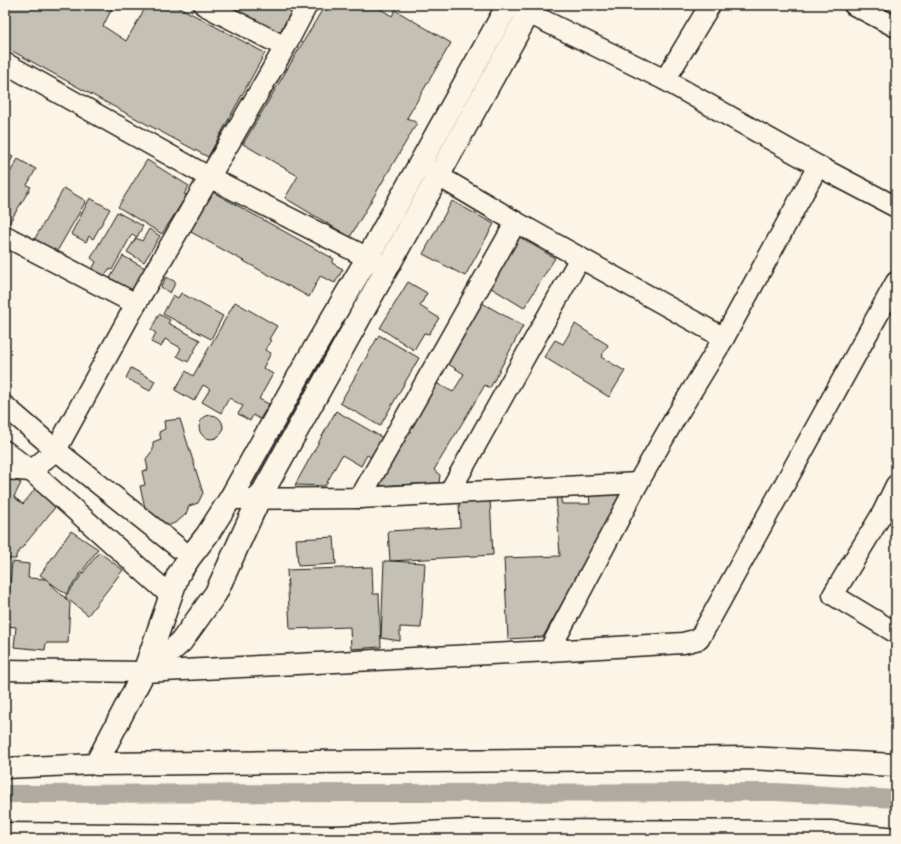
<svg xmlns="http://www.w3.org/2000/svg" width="901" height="844" font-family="Delius,sans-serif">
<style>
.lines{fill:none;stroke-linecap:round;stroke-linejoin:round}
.canal{stroke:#b0aba1;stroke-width:18}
.building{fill:#c4c0b3;stroke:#1c1c1c}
.minor-casing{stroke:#1c1c1c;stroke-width:23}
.major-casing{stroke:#1c1c1c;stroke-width:25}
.minor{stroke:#fcf5e5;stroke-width:20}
.major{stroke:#fcf5e5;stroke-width:22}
</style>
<rect width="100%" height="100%" fill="#fcf5e5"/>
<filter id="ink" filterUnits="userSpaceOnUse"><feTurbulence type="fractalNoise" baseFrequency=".025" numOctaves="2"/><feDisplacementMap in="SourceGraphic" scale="8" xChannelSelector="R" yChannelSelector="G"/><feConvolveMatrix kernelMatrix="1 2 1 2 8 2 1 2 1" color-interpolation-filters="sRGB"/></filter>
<g filter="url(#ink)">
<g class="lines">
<!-- canal -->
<path class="canal" d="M5,794L776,792L896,799"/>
</g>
<!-- building -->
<g class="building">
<path d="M5,5H114L103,26L126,41L147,5H175L265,53L208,157L96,97L5,47Z"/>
<path d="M225,5H295L278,35Z"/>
<path d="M325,5H374L392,16L395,10L451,43L407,118L417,123L350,237L285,198L298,176L243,144Z"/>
<path d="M5,152L13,157L6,169L9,170L5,176Z"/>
<path d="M18,159L36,169L27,185L31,187L6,228H5V181Z"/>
<path d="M147,160L189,186L184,194L187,195L162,234L118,207Z"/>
<path d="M64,188L86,201L56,253L34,240Z"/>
<path d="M211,191L334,259L332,263L343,269L335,283L320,276L309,297L189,231Z"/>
<path d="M90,198L110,209L93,239L89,236L86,242L71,234Z"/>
<path d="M452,201L494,224L465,276L423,254Z"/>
<path d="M117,212L143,226L137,237L132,234L112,270L109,269L102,280L90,273L96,262L91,258Z"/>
<path d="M149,229L160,236L144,262L127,252L136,238L142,241Z"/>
<path d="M518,236L555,258L524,308L488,286Z"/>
<path d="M123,256L147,269L135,292L110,278Z"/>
<path d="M166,277L176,282L170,293L161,287Z"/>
<path d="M408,282L427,293L420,306L439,318L429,334L424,333L414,350L380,328Z"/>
<path d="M181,293L223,316L211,339L163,314L173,295L178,298Z"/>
<path d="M235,302L277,326L269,339L271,340L265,350L271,353L263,368L273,374L259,399L269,404L260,419L253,415L250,421L238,414L243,406L229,398L221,413L202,402L210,389L203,385L194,401L175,390L186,371L193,376Z"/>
<path d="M482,303L523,326L490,388L485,385L434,470L440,475L439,483L375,486L436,383L453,392L464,374L445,362Z"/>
<path d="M159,314L170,320L168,323L200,340L188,362L177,356L181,348L165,339L161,347L151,342L156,333L151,330Z"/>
<path d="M575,324L608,345L601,357L625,371L609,397L544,357L555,340L563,344Z"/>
<path d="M379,335L419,358L380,426L340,403Z"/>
<path d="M131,368L155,381L150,391L126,378Z"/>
<path d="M336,411L383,438L372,458L367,455L361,466L342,455L325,486L295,485Z"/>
<circle cx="211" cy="427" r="12"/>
<path d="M180,419L203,493L198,503L189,506L186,514L177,522L167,526L145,508L140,486L145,485L142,471L148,470L146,459L153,450V442L161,439L159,432L165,429L164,421Z"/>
<path d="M9,478L21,483L14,497L23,504L36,488L57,505L16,555V559H5V504H9Z"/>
<path d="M624,494L543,637L508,639L504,558L560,556L556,496H560L562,504H590L589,495Z"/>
<path d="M490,499L493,555L390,561L388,531L460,527L459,501Z"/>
<path d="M71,531L98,549L66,594L40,575Z"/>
<path d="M334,537L336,564L298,566L296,539Z"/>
<path d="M99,552L123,570L88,615L65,597Z"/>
<path d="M384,561H390L425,563L421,628L400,627V641L381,638Z"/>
<path d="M12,562L29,564L28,578L46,579L70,603L68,643H46L45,650L14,647L16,627L6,626Z"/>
<path d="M372,567L373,594H379L381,647L351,649L350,627L290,629L287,570Z"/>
</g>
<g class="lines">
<defs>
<g id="minor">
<path d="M204,5L285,47"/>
<path d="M854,5L896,27"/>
<path d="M514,6L665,80L818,166L896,207"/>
<path d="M5,63L207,176L382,265"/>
<path d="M665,80L710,5"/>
<path d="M425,168L516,222L724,338"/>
<path d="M5,236L136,304"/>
<path d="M5,406L56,450L190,557"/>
<path d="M5,451L31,471L171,596"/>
<path d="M5,469L31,471L56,450L136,304L285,47L307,5"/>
<path d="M896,485L882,514L833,595L896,633"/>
<path d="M449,493L580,258"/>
<path d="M360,498L516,222"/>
<path d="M230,499L360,498L638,483"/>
<path d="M549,651L638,483L674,420L724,338L818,166"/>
<path d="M5,670L144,672L549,651L683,643L699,639L707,625L896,282"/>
<path d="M5,768L96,764"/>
<path d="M5,833L336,836L470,830L830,831L896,838"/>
</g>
<g id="major">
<path d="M508,5L368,257L310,356L230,499L207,535L190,557L178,575L144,672L96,764L747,758L896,765"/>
<path d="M144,672L161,660L181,642L216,593L259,499L533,5"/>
</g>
</defs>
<!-- minor casing -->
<use href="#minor" class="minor-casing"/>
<!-- major casing -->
<use href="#major" class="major-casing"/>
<!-- minor -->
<use href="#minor" class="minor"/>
<!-- major -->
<use href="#major" class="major"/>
</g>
</g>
<!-- margin -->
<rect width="901" height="844" fill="none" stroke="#fcf5e5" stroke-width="20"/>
<rect x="10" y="10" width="881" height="824" fill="none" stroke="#1c1c1c" stroke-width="1.5" filter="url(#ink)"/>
</svg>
